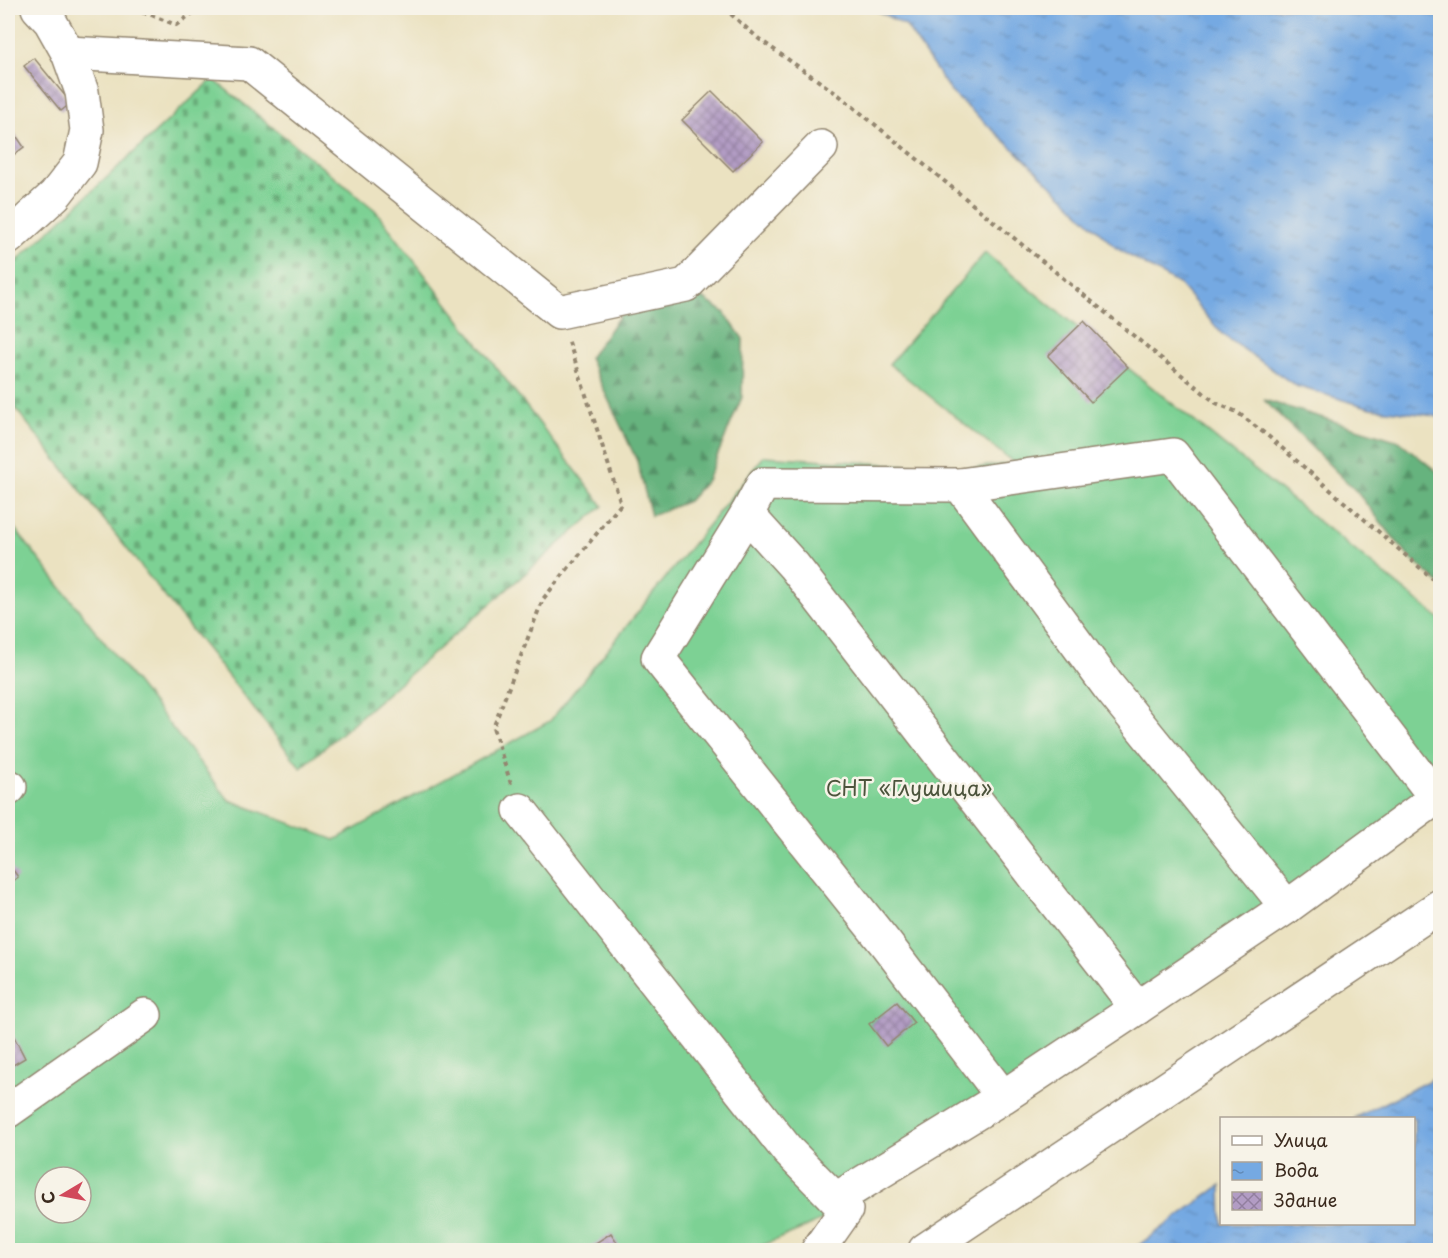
<svg xmlns="http://www.w3.org/2000/svg" width="1448" height="1258" font-family="'Playpen Sans',sans-serif">
<style>
.forest{fill:url(#forest-firs);stroke:#506e4e;stroke-width:1.5}
.cemetery{fill:url(#cemetery-stones);stroke:#5c7e59;stroke-width:1.5}
.garden{fill:#7dd194;stroke:#5c7e59;stroke-width:1.5;fill-rule:evenodd}
.water{fill:url(#water-ripples);stroke:#586a80;stroke-width:1.5}
.building{fill:url(#building-cross-hatch)}
.lines{fill:none;stroke-linecap:round;stroke-linejoin:round}
.minor-casing{stroke:#938670;stroke-width:36}
.path{stroke:#938670;stroke-width:4;stroke-dasharray:4.5 4.5;stroke-linecap:butt}
.minor{stroke:#fff;stroke-width:33}
.labels{text-anchor:middle;dominant-baseline:central;stroke-width:5;stroke-linejoin:round;paint-order:stroke}
.park-label{font-size:21px;fill:#4c543c;stroke:#f7f3e8}
</style>
<defs>
<pattern id="forest-firs" width="22" height="20" patternUnits="userSpaceOnUse" patternTransform="scale(1.5)"><rect width="22" height="20" fill="#66b37e"/><path d="M5 1l3.5 6h-7zM16 11l3.5 6h-7z" fill="#559267"/></pattern>
<pattern id="cemetery-stones" width="16" height="16" patternUnits="userSpaceOnUse" patternTransform="scale(1.5)"><rect width="16" height="16" fill="#7dd194"/><path d="M2 7V4a2 2 0 0 1 4 0v3zM10 15v-3a2 2 0 0 1 4 0v3z" fill="#68aa78"/></pattern>
<pattern id="water-ripples" width="26" height="14" patternUnits="userSpaceOnUse" patternTransform="scale(1.5)"><rect width="26" height="14" fill="#75a9e2"/><path d="M2 4q2-2 4 0t4 0M15 11q2-2 4 0t4 0" fill="none" stroke="#618ab7"/></pattern>
<pattern id="building-cross-hatch" width="8" height="8" patternUnits="userSpaceOnUse" patternTransform="scale(1.5)"><rect width="8" height="8" fill="#b29cc4"/><path d="M0 0l8 8M0 8l8-8" fill="none" stroke="#927f9f"/></pattern>
</defs>
<rect width="100%" height="100%" fill="#f7f3e8"/>
<filter id="ink" filterUnits="userSpaceOnUse"><feTurbulence type="fractalNoise" baseFrequency=".0167" numOctaves="2"/><feDisplacementMap in="SourceGraphic" scale="12" xChannelSelector="R" yChannelSelector="G"/><feConvolveMatrix kernelMatrix="1 2 1 2 8 2 1 2 1" color-interpolation-filters="sRGB"/></filter>
<filter id="wash" filterUnits="userSpaceOnUse"><feTurbulence type="fractalNoise" baseFrequency=".008" numOctaves="4" result="noise"/><feDisplacementMap in="SourceGraphic" scale="24" xChannelSelector="R" yChannelSelector="G"/><feGaussianBlur stdDeviation="1.35" result="paint"/><feColorMatrix in="noise" values="0 0 0 0 0 0 0 0 0 0 0 0 0 0 0 0 0 1.4 0 .05"/><feComposite in="paint" operator="in"/></filter>
<g filter="url(#wash)">
<rect width="100%" height="100%" fill="#ebe2c1"/>
<!-- forest -->
<g class="forest">
<path d="M699,296L724,312L743,339L742,397L707,480L688,501L651,516L637,461L589,358L624,310Z"/>
<path d="M1264,400L1399,441L1440,474V584L1408,556L1356,491Z"/>
</g>
<!-- cemetery -->
<path class="cemetery" d="M213,79L375,210L603,506L301,768L8,399V269Z"/>
<!-- garden -->
<path class="garden" d="M985,253L1440,619V811L846,1210L752,1250H8V520L229,800L335,840L550,721L764,456L964,469L1014,463L889,364ZM45,1177H81V1213H45Z"/>
<!-- water -->
<g class="water">
<path d="M872,8H1440V419L1436,416L1371,408L1296,386L1222,334L1180,285L1116,248L1016,151L951,92L906,26Z"/>
<path d="M1440,1075V1250H1132L1221,1185L1222,1224H1414V1118H1354Z"/>
</g>
<g id="blocks">
<!-- building -->
<g class="building">
<path d="M34,58L71,103L61,111L24,66Z"/>
<path d="M712,91L763,142L733,171L682,120Z"/>
<path d="M15,134L24,147L8,159V140Z"/>
<path d="M1084,321L1128,367L1091,402L1048,356Z"/>
<path d="M8,863L18,877L8,885Z"/>
<path d="M897,1002L914,1023L886,1046L869,1024Z"/>
<path d="M11,1031L25,1058L8,1068V1033Z"/>
<path d="M611,1233L622,1250H585Z"/>
</g>
</g>
</g>
<g filter="url(#ink)">
<use href="#blocks" fill-opacity="0" stroke="#938670" stroke-width="1.5"/>
<g class="lines">
<defs>
<g id="minor">
<path d="M38,8L50,21L68,53"/>
<path d="M8,238L55,195L80,163L87,130L82,92L68,53L249,63L559,312L686,285L821,147"/>
<path d="M960,485L1173,455L1436,798L1287,907"/>
<path d="M747,514L763,484L960,485L1108,686L1287,907L1137,1008"/>
<path d="M8,789L10,787"/>
<path d="M520,810L788,1151L846,1210L818,1250"/>
<path d="M8,1111L145,1015"/>
<path d="M836,1199L1003,1097L886,944L658,658L747,514L794,566L1137,1008L1003,1097"/>
<path d="M925,1250L1440,906"/>
</g>
</defs>
<!-- minor casing -->
<use href="#minor" class="minor-casing"/>
<!-- path -->
<g class="path">
<path d="M134,8L176,25L200,8"/>
<path d="M724,8L759,39L840,96L1216,403L1237,412L1268,436L1440,585"/>
<path d="M511,784L493,728L543,599L621,504L568,339"/>
</g>
<!-- minor -->
<use href="#minor" class="minor"/>
</g>
</g>
<g class="labels">
<!-- park labels -->
<g class="park-label">
<text x="909" y="787">СНТ «Глушица»</text>
</g>
</g>
<!-- margin -->
<rect width="1448" height="1258" fill="none" stroke="#f7f3e8" stroke-width="30"/>
<!-- legend -->
<rect x="1220" y="1117" width="195" height="108" fill="#f7f3e8" stroke="#aca397" stroke-width="1.5"/>
<rect x="1232" y="1136" width="30" height="9" fill="#ffffff" stroke="#aca397" stroke-width="1.5"/>
<text x="1274" y="1147" font-size="18" fill="#3b2a1e">Улица</text>
<rect x="1232" y="1162" width="30" height="18" fill="url(#water-ripples)" stroke="#aca397" stroke-width="1.5"/>
<text x="1274" y="1177" font-size="18" fill="#3b2a1e">Вода</text>
<rect x="1232" y="1192" width="30" height="18" fill="url(#building-cross-hatch)" stroke="#aca397" stroke-width="1.5"/>
<text x="1274" y="1207" font-size="18" fill="#3b2a1e">Здание</text>
<!-- north arrow -->
<g transform="translate(63 1195) rotate(260)"><circle r="28" fill="#f7f3e8" stroke="#aca397" stroke-width="1.5"/>
<path d="M0-4.5L10 22L0 15L-10 22Z" fill="#d1495b"/>
<text y="-9" font-size="16" font-weight="bold" text-anchor="middle" fill="#3b2a1e">С</text>
</g>
</svg>
